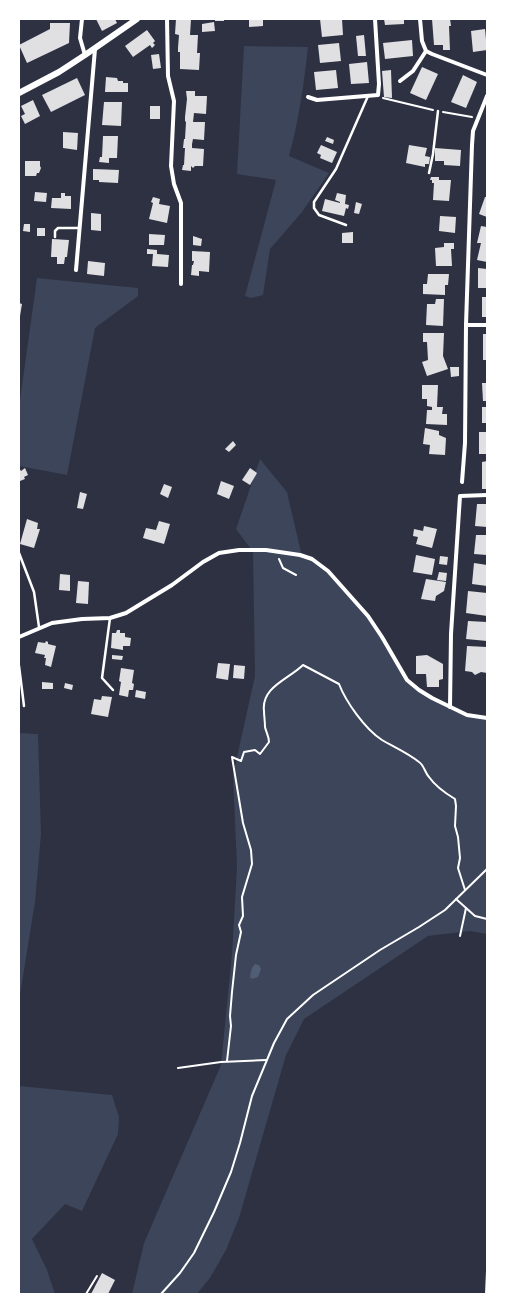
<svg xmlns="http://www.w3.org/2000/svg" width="506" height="1313" font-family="'DejaVu Sans',sans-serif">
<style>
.green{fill:#3c4559}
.water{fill:#4f5d75}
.building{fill:#e0e0e3}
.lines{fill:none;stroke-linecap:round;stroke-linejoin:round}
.path{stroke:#fff;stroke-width:2}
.service{stroke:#fff;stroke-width:2.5}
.minor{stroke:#fff;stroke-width:4}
.secondary{stroke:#fff;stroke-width:6}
</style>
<rect width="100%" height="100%" fill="#2d3142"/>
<!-- green -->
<g class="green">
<path d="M244,46L308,47C304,84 299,120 289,156L329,173L302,212L270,249L263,295L251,298L245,296L276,180L237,174Z"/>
<path d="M37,278L138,288V296L95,328L67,475L19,466V407Z"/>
<path d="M260,459L287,492L301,552L300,557L311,561L327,573L367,617L381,638L407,681L466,715L487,718V934L470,931L428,936L304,1019L286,1055L239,1218L226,1250L210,1278L197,1294H132L144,1243L221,1065L232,954L237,867L233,775L255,676L253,552L236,529Z"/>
<path d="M19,733L38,734L41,834L35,902L19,1001Z"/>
<path d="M19,1086L112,1095L119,1117L118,1134L82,1211L65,1204L32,1239L47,1270L55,1294H19Z"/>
</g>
<!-- water -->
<path class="water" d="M255,964L259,965L261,969L258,977L252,979L250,977C251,972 251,968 255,964Z"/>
<!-- building -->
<g class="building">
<path d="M96,19H115L117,23L102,31Z"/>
<path d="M176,19H191L190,35H198L197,53H200L199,70L180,69V52H178V48L179,35L175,34Z"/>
<rect x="215" y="19" width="9" height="2"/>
<path d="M263,19V26L249,27V20Z"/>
<path d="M320,19H342L343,35L322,37Z"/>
<path d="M384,19H404V24L385,25Z"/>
<path d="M432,19H450L451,26H449L450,50H443V45H434Z"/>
<path d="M214,22L215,31L202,32V24Z"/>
<path d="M50,23H70L69,43L27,63L19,45L50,29Z"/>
<path d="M485,29L487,50L473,52L471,31Z"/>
<path d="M147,30L155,41L153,43L155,45L152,48L150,45L133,57L125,46Z"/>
<path d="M364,35L366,56H358L356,36Z"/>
<path d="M412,40L413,56L385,59L383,43Z"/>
<path d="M339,43L341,61L320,63L318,45Z"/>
<path d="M159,54L161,68L153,69L151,55Z"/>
<path d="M367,62L369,83L351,84L349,64Z"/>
<path d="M422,67L438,74L426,100L410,93Z"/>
<path d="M336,70L338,88L316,90L314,72Z"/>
<path d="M391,70L392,98L384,97L382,71Z"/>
<path d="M463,75L477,82L466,108L451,102Z"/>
<path d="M106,77L117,78L118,81H123V83H128V92H105Z"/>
<path d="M77,78L85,95L51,112L42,95Z"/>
<path d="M186,91H195V96H207L206,114L194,113L193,122H205L204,140L193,139L192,144V148L204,149L203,166H195L193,168L191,166V171L182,170L183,165H184L185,148H183L184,139H185L186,122L185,121V117L187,99Z"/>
<path d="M33,100L40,116L25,124L21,116L25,114L21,106Z"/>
<path d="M104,102H122L121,126L102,125Z"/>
<rect x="150" y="106" width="10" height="13"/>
<path d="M63,132L78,133L77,150L63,148Z"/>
<path d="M103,136H118L117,158H109V163L99,162L100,157H102Z"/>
<path d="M327,137L334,140L333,144L325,141Z"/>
<path d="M321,145L337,152L332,163L320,158L321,155L317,153Z"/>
<path d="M409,145L427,148L425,156L430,157L429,164H425V167L406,163Z"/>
<path d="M435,148L461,150L460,166L444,165V161H435Z"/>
<path d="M25,161H40V166L41,168L39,173H37L36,176H25Z"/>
<path d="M93,169L119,170L118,183L99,182V180H93Z"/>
<path d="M431,177H439V180H451L449,201L433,200L434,183H432V180H430Z"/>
<path d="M35,192L47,193L46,202L34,201Z"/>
<path d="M61,193H65V196H71V209L51,208L52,198H61Z"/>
<path d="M337,193L346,195L345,204L349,205L348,209L346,208L344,216L322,211L325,199L340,203V202L335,200Z"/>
<path d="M153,197L160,199L159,204L170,206L167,223L149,219L153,203L151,202Z"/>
<path d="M485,197H487V217L479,214Z"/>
<path d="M356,202L362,204L359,214L354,213Z"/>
<path d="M91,213L101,214V231L91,230Z"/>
<path d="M440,216L456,217L455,233L439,231Z"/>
<path d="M24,224H30V232L23,231Z"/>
<path d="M481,226L487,227V262L477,260L481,243H477Z"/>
<rect x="37" y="228" width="8" height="8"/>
<path d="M353,232V243H342V233Z"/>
<path d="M149,234L165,235L164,245H149Z"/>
<path d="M193,236L202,239L201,246L193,245Z"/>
<path d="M52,239L69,240L67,257H65L64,264H57V257H51Z"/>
<path d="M444,243H454V249H451L452,266H436L435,248L444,247Z"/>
<path d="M147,249L157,250V254L169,255L168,267L152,266L153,254H147Z"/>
<path d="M192,251L210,252L209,272L199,271V276L191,275L192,265H193L194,261H192Z"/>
<path d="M88,261L105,263L104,276L87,274Z"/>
<path d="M478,268L487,269V288H478Z"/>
<path d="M428,274H449L448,285H445V295L423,294V284H427Z"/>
<rect x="482" y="297" width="5" height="20"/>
<path d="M436,299H444L443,326L426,325L427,304H435Z"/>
<path d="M19,303L22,304L20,316H19Z"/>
<path d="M423,333H444L443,356L448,369L427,376L422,362L428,360L427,342H423Z"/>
<rect x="483" y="334" width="4" height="26"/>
<path d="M450,367H459V376L451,377Z"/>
<path d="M482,383H487V401H483Z"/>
<path d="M422,385H438L437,407H443L442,414H447V425L426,424L427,410H432V407L427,406V399H422Z"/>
<rect x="482" y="407" width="5" height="16"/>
<path d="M425,428L439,431V435L446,438L445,455L429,454L430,445L423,444Z"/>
<rect x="479" y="432" width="8" height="22"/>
<path d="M233,441L236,445L229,452L225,449Z"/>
<path d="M487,461V489H482V462Z"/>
<path d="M19,468L21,471L25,468L28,475L24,477L25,479L20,481Z"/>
<path d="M250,468L257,473L250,485L242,480Z"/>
<path d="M221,481L234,486L229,499L217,494Z"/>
<path d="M164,484L172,487L168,498L160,494Z"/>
<path d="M80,492L87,494L83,509L77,508Z"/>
<path d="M477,504H487V527L475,526Z"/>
<path d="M27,519L38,523L37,529H40L34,548L20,544Z"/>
<path d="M159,521L170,524L164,544L143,538L146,528L156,530Z"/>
<path d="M424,526L437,529L432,548L416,544L418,537L413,536L414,529L423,531Z"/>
<path d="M476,535H487V555L474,554Z"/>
<path d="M416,555L435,559L432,575L413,572Z"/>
<path d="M440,556L448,557L447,565L439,564Z"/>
<path d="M474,563L487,565V586L472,584Z"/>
<path d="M439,572L447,573L446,581L437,580Z"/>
<path d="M60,574L70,575V591L59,590Z"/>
<path d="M426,579L446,582L444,591L436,596L435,601L421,599Z"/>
<path d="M78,581L89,582L88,604L76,603Z"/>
<path d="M468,591L487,593V616L466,613Z"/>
<path d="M468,621L487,622V641L466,639Z"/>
<path d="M117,630H120V633H125V637L131,638L130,646H123V650L111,648L112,633H116Z"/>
<path d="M46,641L48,642V644L56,646L51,667L45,665L46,658H44L45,655L35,653L38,642L45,643Z"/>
<path d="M467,646L487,647V673L481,672L475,675L472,672L465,671Z"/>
<path d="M112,655L123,656L122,660L112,659Z"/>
<path d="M427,655L443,664V679L439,680V687H427L426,674H416V656Z"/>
<path d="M218,663L230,664L228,680L216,678Z"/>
<path d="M234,665L245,666L244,679L233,678Z"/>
<path d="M121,668L134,670L132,683L134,684L133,690H129L128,697L119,695L121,682L119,681Z"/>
<path d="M42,682L53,683V689H42Z"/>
<path d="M65,683L73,685L72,690L64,688Z"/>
<path d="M136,690L146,692L145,699L135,697Z"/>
<path d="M102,696L112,697L108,717L91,714L94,699L101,700Z"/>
<path d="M102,1273L115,1280L108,1294H91Z"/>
</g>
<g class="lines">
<!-- path -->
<g class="path">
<path d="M383,98L433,110"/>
<path d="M443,112L472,117"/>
<path d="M279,559L283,568L296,575"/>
<path d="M456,899L475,916L487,919"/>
<path d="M460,936L466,908"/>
<path d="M227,1061L231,1026L230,1016L232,992L236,955L241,932L239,925L243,916L242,897L252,864L251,850L243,823L232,757L241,761L244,752L255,750L260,754L269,742C269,736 266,732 265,727C265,721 264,716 264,711C261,687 289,679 303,665L339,684C346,702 365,729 382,740C394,747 408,753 419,762C424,765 425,773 429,777C436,787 445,793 455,799L456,806L455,826L458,837L460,858L458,868L465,890"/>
<path d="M178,1068L221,1062L266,1060"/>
<path d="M19,1186V1226"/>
<path d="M86,1294L97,1276"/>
<path d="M161,1294L180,1273L194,1253L214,1212L231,1172L240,1143L252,1096L274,1043L287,1019L313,995L380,950L419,927L445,910L487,869"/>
<path d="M486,1294L487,1271"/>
</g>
<!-- service -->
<g class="service">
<path d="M429,173L433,154L438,111"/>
<path d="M346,225L319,215L314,208V202L336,169L368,96"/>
<path d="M55,237V231L58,228H79"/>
<path d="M19,553L34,592L39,627"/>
<path d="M110,618L102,678L113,690"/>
<path d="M19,666L24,706"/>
</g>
<!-- minor -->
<g class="minor">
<path d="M82,19L80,38L85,55"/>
<path d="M167,19L168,76L174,101L171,166L174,184L181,203V284"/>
<path d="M420,19L422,41L426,51L432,54L487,75"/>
<path d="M400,81L413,71L426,51"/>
<path d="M308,97L317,100L378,95L379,84L375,19"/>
<path d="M76,270L95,49"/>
<path d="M466,325H487"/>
<path d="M462,482L465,443L466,325L472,145L473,131L487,96"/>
<path d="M19,637L52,623L82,619L110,618L126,613L172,585L203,562L219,553L239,550H266L300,555L312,559L328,571L368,616L382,637L407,680L419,690L432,698L467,715L487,718"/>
<path d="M450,707L451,634L460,496L487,495"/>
</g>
<!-- secondary -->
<path class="secondary" d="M19,93L59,72L85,55L137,19"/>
</g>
<!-- border -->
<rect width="506" height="1313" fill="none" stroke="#ffffff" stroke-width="40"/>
</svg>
